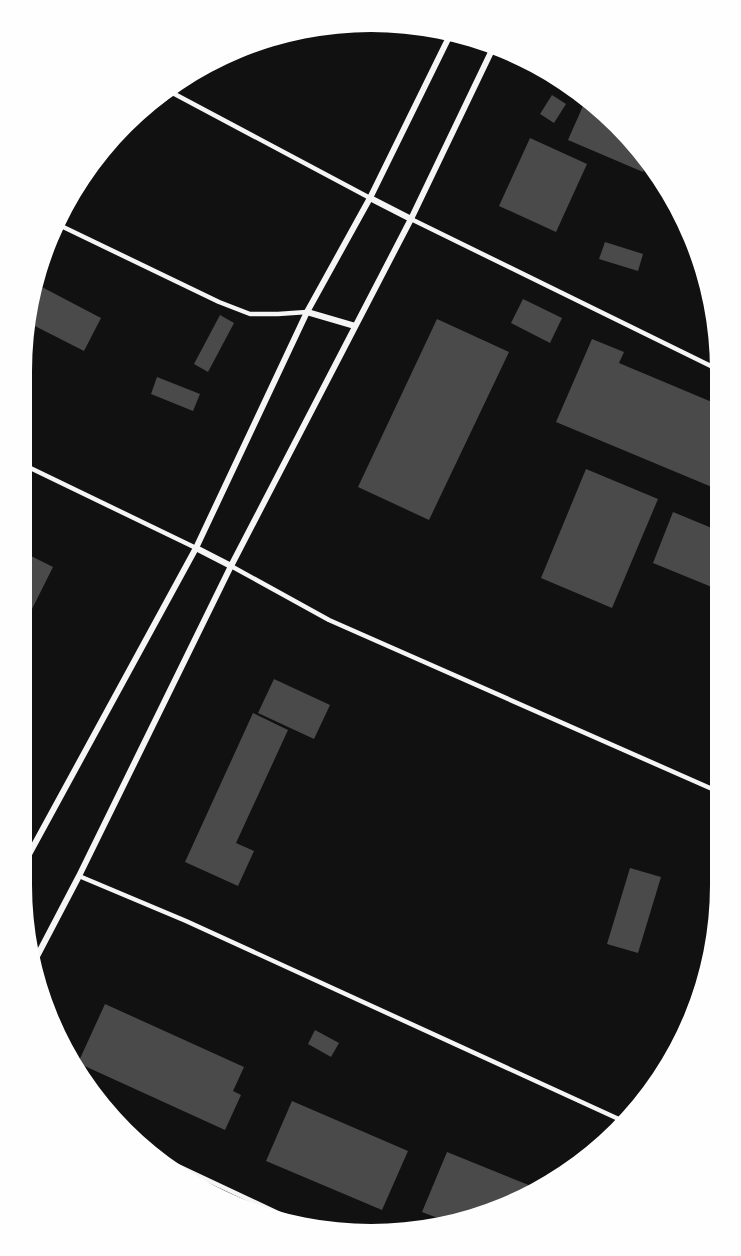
<svg xmlns="http://www.w3.org/2000/svg" width="741" height="1256" font-family="'PT Sans Narrow',sans-serif">
<style>
.building{fill:#4a4a4a}
.lines{fill:none;stroke-linecap:round;stroke-linejoin:round}
.service{stroke:#f5f5f5;stroke-width:4.5}
.minor{stroke:#f5f5f5;stroke-width:6}
</style>
<rect width="100%" height="100%" fill="#111"/>
<!-- building -->
<g class="building">
<path d="M552,95L566,104L554,123L540,114Z"/>
<path d="M586,99L633,140L648,160L643,172L568,140Z"/>
<path d="M530,138L587,164L556,232L499,206Z"/>
<path d="M605,242L643,254L638,271L599,259Z"/>
<path d="M38,285L101,318L84,351L27,322L32,298Z"/>
<path d="M523,299L562,318L550,343L511,323Z"/>
<path d="M220,315L234,323L208,372L194,364Z"/>
<path d="M437,319L509,352L429,520L358,487Z"/>
<path d="M592,339L624,352L619,363L719,405V490L556,422Z"/>
<path d="M157,377L200,394L193,411L151,394Z"/>
<path d="M586,469L658,499L612,608L541,578Z"/>
<path d="M673,512L719,531V590L653,563Z"/>
<path d="M21,551L53,567L21,631Z"/>
<path d="M274,679L330,705L314,739L258,713Z"/>
<path d="M253,713L288,730L236,843L254,851L238,886L185,862Z"/>
<path d="M630,868L661,877L638,953L607,944Z"/>
<path d="M705,972L701,998L693,1014L690,1013Z"/>
<path d="M105,1004L244,1067L233,1091L241,1095L225,1130L78,1063Z"/>
<path d="M315,1030L339,1043L331,1057L308,1044Z"/>
<path d="M292,1101L408,1151L382,1210L266,1161Z"/>
<path d="M447,1152L536,1188L483,1216L448,1222L422,1212Z"/>
</g>
<g class="lines">
<!-- service -->
<g class="service">
<path d="M167,90L370,198"/>
<path d="M411,219L719,370"/>
<path d="M57,224L219,302L250,314H278L307,312"/>
<path d="M22,464L196,548"/>
<path d="M231,566L329,620L719,792"/>
<path d="M79,876L186,921L623,1121"/>
<path d="M146,1151L299,1223"/>
</g>
<!-- minor -->
<g class="minor">
<path d="M370,198L411,219"/>
<path d="M307,312L355,326"/>
<path d="M196,548L231,566"/>
<path d="M21,869L196,548L307,312L370,198L451,33"/>
<path d="M34,962L79,876L231,566L411,219L492,50"/>
</g>
</g>
<!-- crop -->
<path d="M0 0H741V1256H0ZM371 32H371A339 339 0 0 1 710 371V885A339 339 0 0 1 371 1224H371A339 339 0 0 1 32 885V371A339 339 0 0 1 371 32Z" fill="#fefefe" fill-rule="evenodd"/>
</svg>
